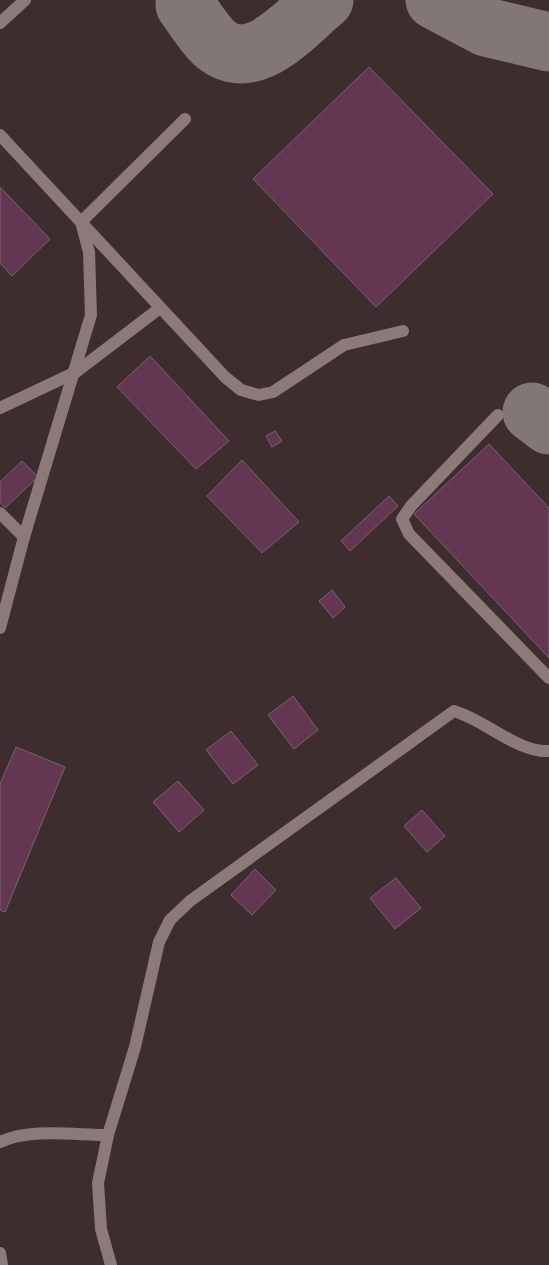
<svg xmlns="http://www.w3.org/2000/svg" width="549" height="1265" font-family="Roboto,sans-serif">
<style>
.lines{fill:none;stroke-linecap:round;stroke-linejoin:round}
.taxiway{stroke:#837677;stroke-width:59}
.building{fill:#633651;stroke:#74656d}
.minor{stroke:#8c7a7b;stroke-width:12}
</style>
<rect width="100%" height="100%" fill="#3d2d2f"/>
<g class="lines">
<!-- taxiway -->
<g class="taxiway">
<path d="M435,0L486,27L549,42"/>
<path d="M185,5C194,17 203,32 213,42C252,78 295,23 324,0"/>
<path d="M532,412L549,425"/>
</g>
</g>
<!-- building -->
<g class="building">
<path d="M369,67L493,194L376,307L253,179Z"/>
<path d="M0,187L50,239L12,276L0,263Z"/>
<path d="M150,356L229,441L196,469L117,387Z"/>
<path d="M275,431L282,441L272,447L266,436Z"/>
<path d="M489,444L549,508V658L414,514Z"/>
<path d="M242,460L299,522L262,553L207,496Z"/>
<path d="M22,461L38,477L5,508L0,502V482Z"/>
<path d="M389,496L398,506L350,551L341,541Z"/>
<path d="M332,590L345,607L333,618L319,601Z"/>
<path d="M293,696L318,730L294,749L268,715Z"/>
<path d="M231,731L258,765L233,784L206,750Z"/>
<path d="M16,747L65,767L5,912L0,910V784Z"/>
<path d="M178,781L204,810L179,832L153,802Z"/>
<path d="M422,810L445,836L427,852L404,826Z"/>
<path d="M255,869L276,890L252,915L231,895Z"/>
<path d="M396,878L421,908L395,929L370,898Z"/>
</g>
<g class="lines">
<!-- minor -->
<g class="minor">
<path d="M0,23L25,0"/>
<path d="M0,135L225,377L241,390L259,395L273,392L344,345L403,331"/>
<path d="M0,408L76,372L160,308"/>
<path d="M498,415L411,506L402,519L409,534L549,678"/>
<path d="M0,513L24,537"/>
<path d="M0,628L24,537L91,315L89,252L81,222L185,119"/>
<path d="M0,1142C31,1128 74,1135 108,1135"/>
<path d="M0,1253L2,1265"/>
<path d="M111,1265L101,1229L98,1183L108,1135L135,1047L159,942L170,920L190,901L454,711C485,720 518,753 549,751"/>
</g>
</g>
</svg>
